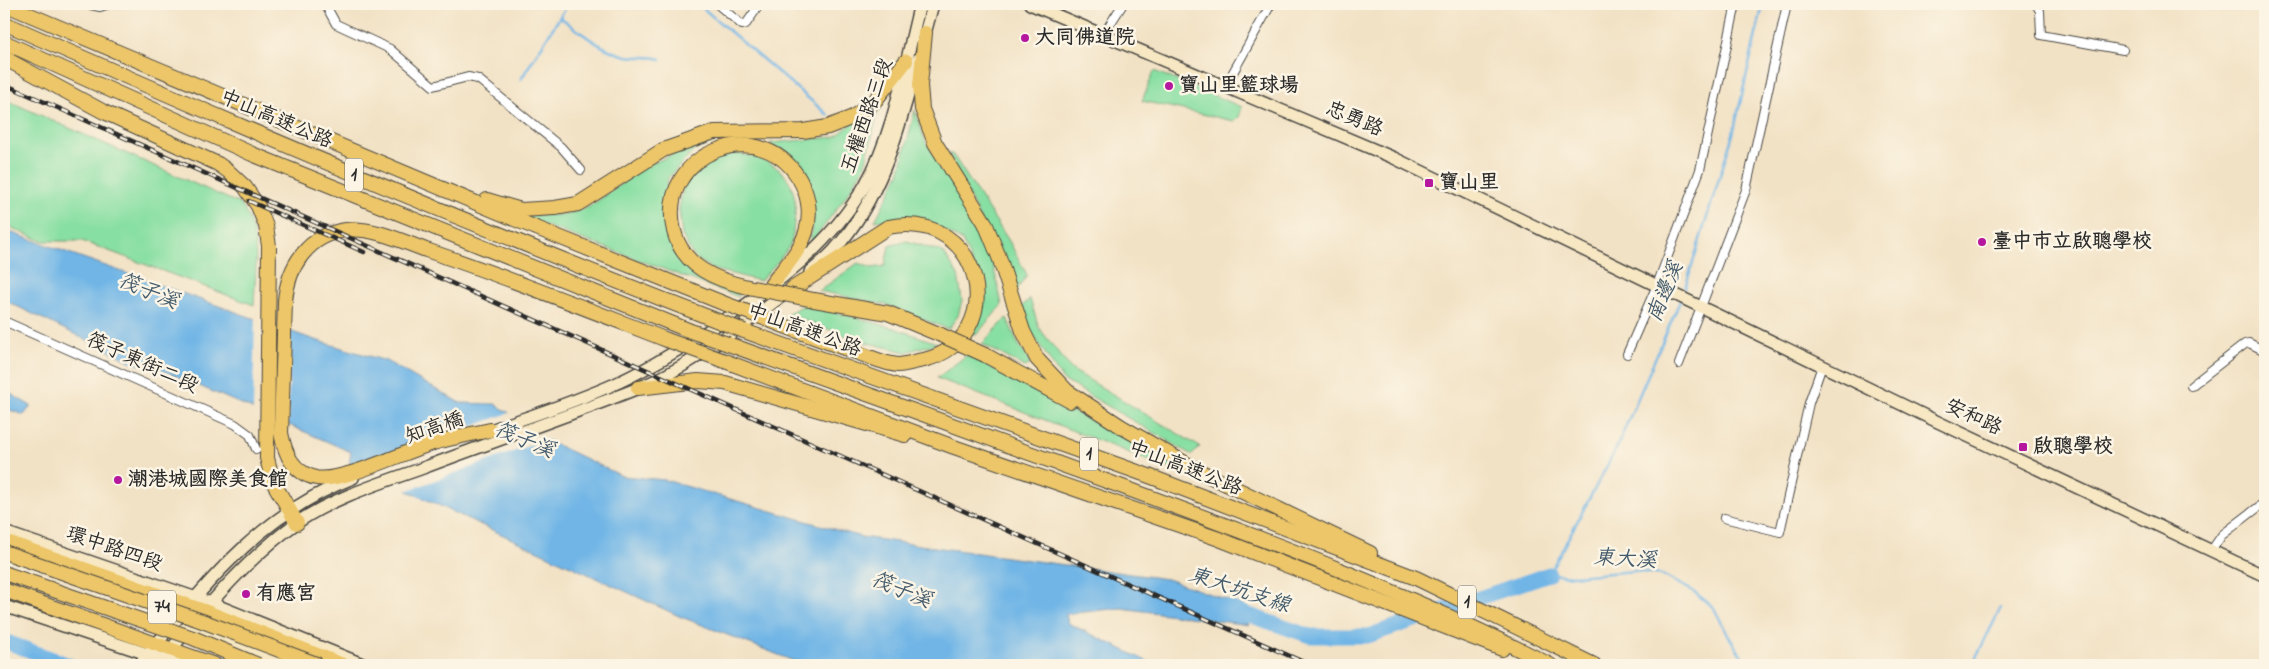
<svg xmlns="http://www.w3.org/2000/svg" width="2269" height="669" font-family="'Indie Flower','LXGW WenKai TC',sans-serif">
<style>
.green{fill:#88dfa3;stroke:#5a8567}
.water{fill:#6fb5e6;stroke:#4d7088}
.pier{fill:#f2e2c5}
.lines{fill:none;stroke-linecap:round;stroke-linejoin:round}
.stream{stroke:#6fb5e6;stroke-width:2.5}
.river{stroke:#6fb5e6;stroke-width:15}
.street-casing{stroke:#494642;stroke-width:10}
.secondary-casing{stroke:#494642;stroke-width:14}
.highway-casing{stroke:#494642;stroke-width:16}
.street{stroke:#fff;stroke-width:8}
.secondary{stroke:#f7e8c3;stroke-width:11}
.highway{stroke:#ecc669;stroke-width:14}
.rail-casing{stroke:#2b2b2b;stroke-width:4.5}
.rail{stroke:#fcf5e5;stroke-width:2.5;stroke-dasharray:8;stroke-linecap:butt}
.highway-bridge-casing{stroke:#494642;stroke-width:16;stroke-linecap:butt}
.highway-bridge{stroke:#ecc669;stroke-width:14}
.poi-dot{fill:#b5179e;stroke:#fcf5e5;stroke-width:2}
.labels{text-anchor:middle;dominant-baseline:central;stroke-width:5;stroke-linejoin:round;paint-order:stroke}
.shield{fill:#fcf5e5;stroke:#6a6863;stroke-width:1}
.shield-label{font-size:19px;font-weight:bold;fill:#2b2b2b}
.poi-label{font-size:20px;font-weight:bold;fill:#2b2b2b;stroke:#fcf5e5;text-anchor:start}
.street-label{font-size:20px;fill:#2b2b2b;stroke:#fcf5e5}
.water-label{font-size:21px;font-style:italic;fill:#435b6c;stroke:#fcf5e5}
</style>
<rect width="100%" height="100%" fill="#fcf5e5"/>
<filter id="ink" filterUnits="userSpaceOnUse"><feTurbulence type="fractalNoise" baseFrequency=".02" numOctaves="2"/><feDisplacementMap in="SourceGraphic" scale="10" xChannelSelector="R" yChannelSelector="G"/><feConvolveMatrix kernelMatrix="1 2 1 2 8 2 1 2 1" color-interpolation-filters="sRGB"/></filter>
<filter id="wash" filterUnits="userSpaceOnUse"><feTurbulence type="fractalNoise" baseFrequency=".0096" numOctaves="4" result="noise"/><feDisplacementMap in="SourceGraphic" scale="20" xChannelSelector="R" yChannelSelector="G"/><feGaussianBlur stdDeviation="1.12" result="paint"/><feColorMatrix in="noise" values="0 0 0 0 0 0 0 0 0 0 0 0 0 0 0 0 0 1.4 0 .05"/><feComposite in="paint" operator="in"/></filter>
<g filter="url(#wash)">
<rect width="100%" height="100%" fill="#f2e2c5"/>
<!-- green -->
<g class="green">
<path d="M1154,71L1242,107L1239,117L1234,121L1142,101Z"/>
<path d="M4,99L240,204C262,233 255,271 254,305L82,241H42L14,229L4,221Z"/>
<path d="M872,108L878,111L865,165L849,192L810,245L813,209L798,167L770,143L835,137Z"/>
<path d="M915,110L925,141L966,201L991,256L1002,305L977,334H971L983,289L962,240L930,224L905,218L875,221L899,174Z"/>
<path d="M714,142L694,151L668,178L663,211L667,236L678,258L693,273L738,293L739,297L517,215H565L589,207L646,166L697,144Z"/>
<path d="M948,152L953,155L1009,241L1027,275L1015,292Z"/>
<path d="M734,153C775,158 802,177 794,223C793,230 793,239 790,245C782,258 770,270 760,281L712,269L694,257L682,235L679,209L684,183L703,159Z"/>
<path d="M907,241L943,252L958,275L962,300L958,316L948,329L887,305L819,291L858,263L872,268L885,266L889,246Z"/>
<path d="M1030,299L1039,328L1071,369L1200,447L1192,455L1063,380L1023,320L1019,309Z"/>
<path d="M806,304L894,328L937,343L906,352L864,342L787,314Z"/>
<path d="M1007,318L1017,342L1031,364L1025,367L982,344Z"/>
<path d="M967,355L1184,470V474L937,378Z"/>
</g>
<!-- water -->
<g class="water">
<path d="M4,230L312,339L386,361L460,403L495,404L525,423L538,436L622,476L665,480L861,537L1167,579L1242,605L1249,625L1121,608L1066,614L1068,623L1155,665H804L679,616L349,464L351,452L167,372L136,364L4,300Z"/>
<path d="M6,391L31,406L24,415L4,408V393Z"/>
</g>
<!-- pier -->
<g class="pier">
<path d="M255,315L290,328L288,428L253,412Z"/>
<path d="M512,412L527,421L539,434L548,439L403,492L353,469Z"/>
</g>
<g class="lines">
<!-- stream -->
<g class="stream">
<path d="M698,4L828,115"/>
<path d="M560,17C579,31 602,51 627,56C639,58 650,56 661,59"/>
<path d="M521,79L568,4"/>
<path d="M1683,294L1733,134L1763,4"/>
<path d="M1680,301L1616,449L1549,574L1573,576L1636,571L1662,575L1693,591L1714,608L1729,637L1748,665"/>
<path d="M1972,665L2001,608"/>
</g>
<!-- river -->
<g class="river">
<path d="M1226,607L1310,636H1368L1549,574"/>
<path d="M4,641L69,665"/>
</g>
</g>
</g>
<g filter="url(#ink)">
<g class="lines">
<defs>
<g id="street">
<path d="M86,4L100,7L109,4"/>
<path d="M325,4L336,24L390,49L433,86L468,77L478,79L561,147L581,170"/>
<path d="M717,4L742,25L746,24L760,4"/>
<path d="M2036,4L2040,11L2041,35L2123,50"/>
<path d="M1103,35L1123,4"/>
<path d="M1226,85L1271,4"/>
<path d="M4,321L235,424L250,435L256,449"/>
<path d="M1627,354L1657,285L1700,170L1736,4"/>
<path d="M1679,364L1746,190L1787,4"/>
<path d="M2191,386L2245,344L2249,343L2265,351"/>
<path d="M1724,518L1780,532L1809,403L1822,366"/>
<path d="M2211,551L2222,535L2265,502"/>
</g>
<g id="secondary">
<path d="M1030,4L1394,158L1940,423L2265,576"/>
<path d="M923,41L933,4"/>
<path d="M810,272C818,265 828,257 835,249C883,197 900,125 918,59"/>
<path d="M482,433C527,417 573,403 617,383C654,366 687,345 721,322C777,284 831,244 865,185C895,132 905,62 920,4"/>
<path d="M4,532L211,603L365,665"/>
<path d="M4,606L180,665"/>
<path d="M184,629L189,628L287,665"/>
<path d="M139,665C203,588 256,516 353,478"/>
<path d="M158,665C200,615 244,560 298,522C335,497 381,483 423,468C494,441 566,417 636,389C692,367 740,326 789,291"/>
</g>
<g id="highway">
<path d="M4,4L519,221L723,303"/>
<path d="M4,23C237,126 471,225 708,317"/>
<path d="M925,33L920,85L922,109L935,143L985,223L999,257L1023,331L1037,359L1067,391L1122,427L1197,470L1370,553"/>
<path d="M4,42L252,154L688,330"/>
<path d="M4,58L104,112L218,164L228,171L245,187L258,206L266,226L269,246L267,458L273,482L297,523"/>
<path d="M487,200L521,210L555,208L578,204L663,150L714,132L803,131L828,127L853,117L874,102L906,61"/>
<path d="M748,287C716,280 683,267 674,231C655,152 765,110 802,184C809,198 811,216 806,232C799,254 779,273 766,292"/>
<path d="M814,300L888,313L941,335"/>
<path d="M769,320C799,332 830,343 861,354C873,358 885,364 898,365C906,365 916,361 924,360C1011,338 984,208 888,227L792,289"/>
<path d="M744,331L1149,476L1416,578L1594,665"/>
<path d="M728,344C859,391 989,438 1120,486C1266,540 1412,594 1550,665"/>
<path d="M985,355L1070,401"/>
<path d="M722,360L954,447L1219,539L1502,649"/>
<path d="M638,388L698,381L725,383L905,435"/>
<path d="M490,430C471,434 452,438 433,443C406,451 342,483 316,478C293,473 285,454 281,433L285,301C288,266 308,235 346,230C373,227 401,241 426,250C507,277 587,309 667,340"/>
<path d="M4,541L204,611L343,665"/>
<path d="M4,590L215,665"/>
</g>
</defs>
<!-- street casing -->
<use href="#street" class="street-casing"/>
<!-- secondary casing -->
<use href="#secondary" class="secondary-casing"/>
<!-- highway casing -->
<use href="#highway" class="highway-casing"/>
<!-- street -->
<use href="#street" class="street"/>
<!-- secondary -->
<use href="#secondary" class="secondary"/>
<!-- highway -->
<use href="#highway" class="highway"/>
<defs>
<g id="rail">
<path d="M4,84L1310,665"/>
<path d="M249,201L364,252"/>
</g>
</defs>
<!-- rail casing -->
<use href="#rail" class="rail-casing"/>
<!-- rail -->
<use href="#rail" class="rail"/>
<defs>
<g id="highway-bridge">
<path d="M748,287L814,300"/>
<path d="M723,303L769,320"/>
<path d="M708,317L744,331"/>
<path d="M688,330L728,344"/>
<path d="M941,335L985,355"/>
<path d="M667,340L722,360"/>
<path d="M4,552L202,621L319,665"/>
<path d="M4,573L193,638L258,665"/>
</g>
</defs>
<!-- highway-bridge casing -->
<use href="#highway-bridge" class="highway-bridge-casing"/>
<!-- highway-bridge -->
<use href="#highway-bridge" class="highway-bridge"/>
</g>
</g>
<!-- markers -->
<g class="poi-dot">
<circle cx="1025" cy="38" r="5"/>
<circle cx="1169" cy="86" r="5"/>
<rect x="1424" y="178" width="10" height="10" rx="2.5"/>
<circle cx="1982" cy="242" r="5"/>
<rect x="2018" y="442" width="10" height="10" rx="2.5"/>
<circle cx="118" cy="480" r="5"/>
<circle cx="246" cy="594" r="5"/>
</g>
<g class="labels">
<!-- shield labels -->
<g class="shield">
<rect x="345" y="158.5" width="18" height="33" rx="4"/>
<rect x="1080" y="437.5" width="18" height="33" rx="4"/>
<rect x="1458" y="585.5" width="18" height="33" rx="4"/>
<rect x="148" y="590.5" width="28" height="33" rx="4"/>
</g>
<g class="shield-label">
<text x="354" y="175">1</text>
<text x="1089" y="454">1</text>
<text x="1467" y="602">1</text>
<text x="162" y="607">74</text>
</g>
<!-- poi labels -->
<g class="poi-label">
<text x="1035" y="38">大同佛道院</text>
<text x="1179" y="86">寶山里籃球場</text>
<text x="1439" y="183">寶山里</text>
<text x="1992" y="242">臺中市立啟聰學校</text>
<text x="2033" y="447">啟聰學校</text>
<text x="128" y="480">潮港城國際美食館</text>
<text x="256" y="594">有應宮</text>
</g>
<!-- street labels -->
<g class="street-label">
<text transform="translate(868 116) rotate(-71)">五權西路三段</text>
<text transform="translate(276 120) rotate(23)">中山高速公路</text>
<text transform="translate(1354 120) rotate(23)">忠勇路</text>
<text transform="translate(804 331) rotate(20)">中山高速公路</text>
<text transform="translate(142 364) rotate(24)">筏子東街二段</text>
<text transform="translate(1973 418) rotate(25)">安和路</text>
<text transform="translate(435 429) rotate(-19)">知高橋</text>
<text transform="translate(1185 469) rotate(21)">中山高速公路</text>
<text transform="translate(114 550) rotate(19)">環中路四段</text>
</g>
<!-- water labels -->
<g class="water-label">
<text transform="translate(148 292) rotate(22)">筏子溪</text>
<text transform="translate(1666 292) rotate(-68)">南邊溪</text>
<text transform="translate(524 441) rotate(22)">筏子溪</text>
<text transform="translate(1625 560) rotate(3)">東大溪</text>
<text transform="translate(901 591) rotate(22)">筏子溪</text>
<text transform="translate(1239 591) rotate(18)">東大坑支線</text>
</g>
</g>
<!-- margin -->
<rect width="2269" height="669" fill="none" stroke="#fcf5e5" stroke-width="20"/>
</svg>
